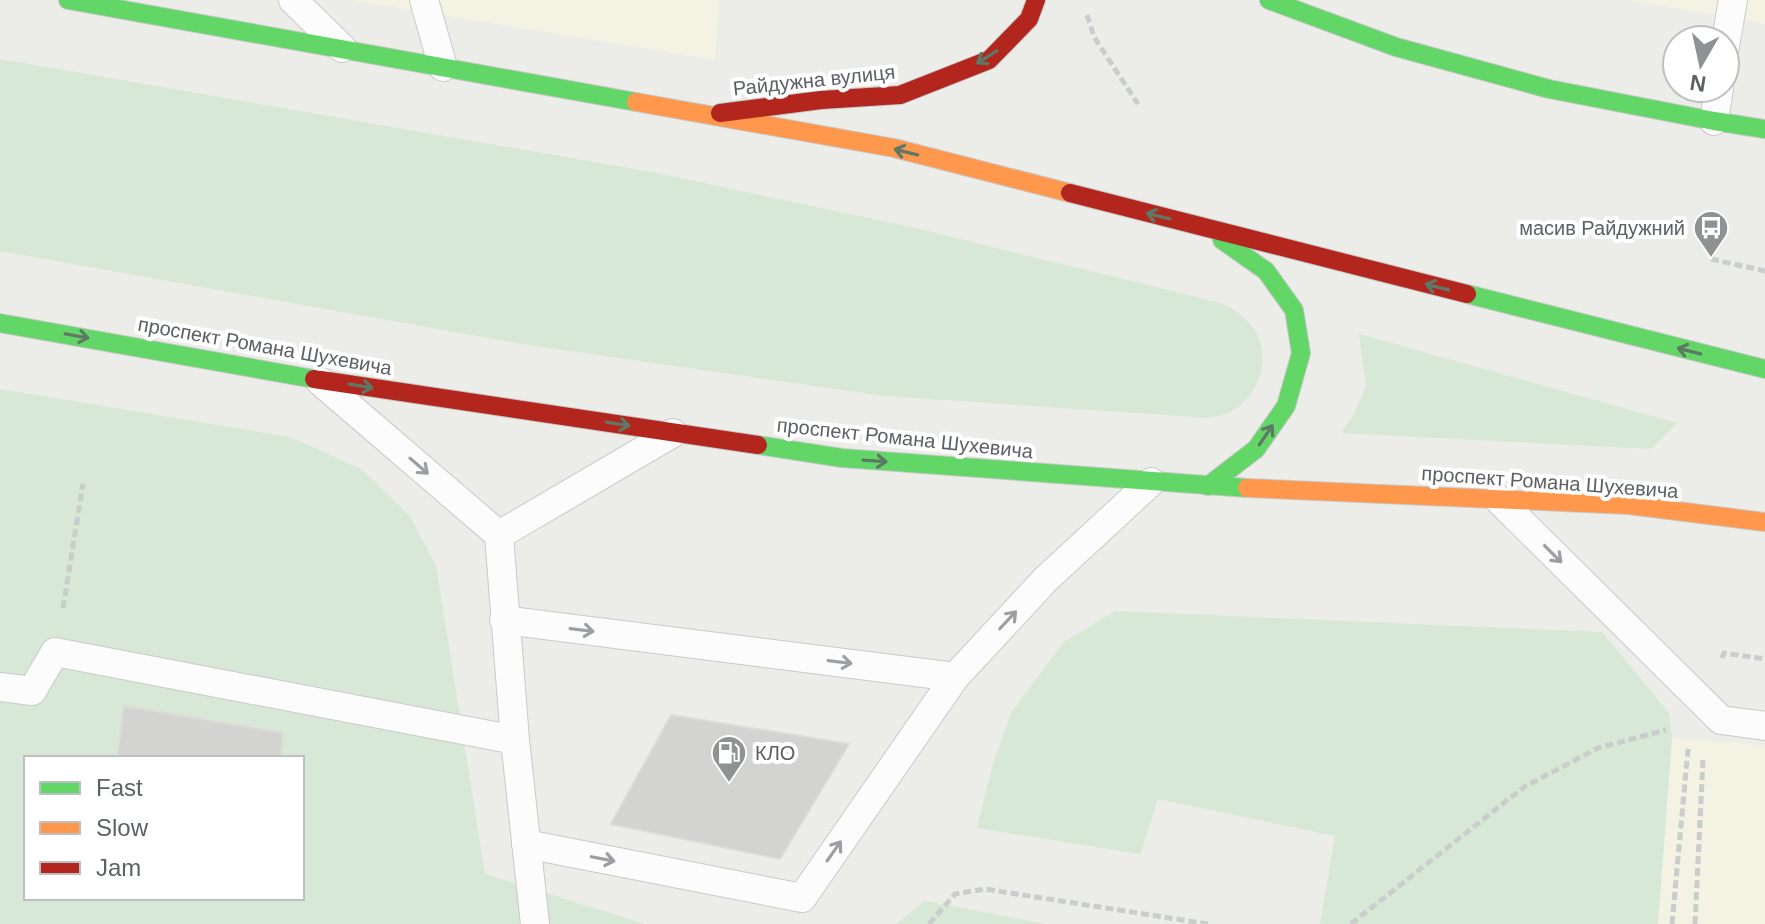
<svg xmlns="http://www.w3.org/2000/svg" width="1765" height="924" font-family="Helvetica,sans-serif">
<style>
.commercial{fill:#f4f2e2}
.green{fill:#d7e8d6;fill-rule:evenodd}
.building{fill:#d3d3d1;stroke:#dcdbd8;stroke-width:2}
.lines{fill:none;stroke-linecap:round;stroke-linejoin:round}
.lane-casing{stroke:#c9cac9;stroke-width:30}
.fast-casing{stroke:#c8c8c8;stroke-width:20}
.slow-casing{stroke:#c8c8c8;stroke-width:20}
.jam-casing{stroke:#c8c8c8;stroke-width:20}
.path{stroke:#c9cdcb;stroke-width:5;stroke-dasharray:8 4;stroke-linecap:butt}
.lane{stroke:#fcfcfc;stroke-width:28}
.fast{stroke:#63d668;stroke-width:18}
.slow{stroke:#ff974d;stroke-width:18}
.jam{stroke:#b3261e;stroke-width:18}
.oneway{stroke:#5e7866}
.oneway2{stroke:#9d9ea1}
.labels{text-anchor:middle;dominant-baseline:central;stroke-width:8;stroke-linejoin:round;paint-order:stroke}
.street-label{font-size:20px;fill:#5d6065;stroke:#fff}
.poi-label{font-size:20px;fill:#5d6065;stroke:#fff;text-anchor:end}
</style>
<rect width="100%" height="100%" fill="#ecece8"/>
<!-- commercial -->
<g class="commercial">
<path d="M351,0H719L715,60Z"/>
<path d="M1626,0H1765V24Z"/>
<path d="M1672,738L1765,745V924H1658Z"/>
</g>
<!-- green -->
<g class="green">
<path d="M0,59L652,172L915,228L1221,303C1233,309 1243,315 1252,326C1273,354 1261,398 1228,413C1223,415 1216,416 1210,418L885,396L515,343L0,251Z"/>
<path d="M1359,334L1677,423L1651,449L1341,433L1354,414L1366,386Z"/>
<path d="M0,389L290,437L361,469L410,516L436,566L485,874L645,924H0ZM26,758H302V898H26Z"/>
<path d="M1115,611L1602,632L1669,713L1672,738L1658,924H1320L1335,836L1158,799L1140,854L977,828L993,764L1011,713L1064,642Z"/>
<path d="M925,901L1046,924H896Z"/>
</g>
<!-- building -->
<g class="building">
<path d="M124,706L283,733L281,758H117Z"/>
<path d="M671,715L849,744L780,859L611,824Z"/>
</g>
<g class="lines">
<defs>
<g id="lane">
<path d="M293,0L342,48"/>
<path d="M424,0L443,67"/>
<path d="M1725,46L1733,0"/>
<path d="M1714,121L1719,88"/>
<path d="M321,382L499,535L515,740L535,924"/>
<path d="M1498,499L1721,720L1765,726"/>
<path d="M499,535L673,433"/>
<path d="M504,620L955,677"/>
<path d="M0,687L32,691L55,652L515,740"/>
<path d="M526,844L802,898L955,677L1046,579L1151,482"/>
</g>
<g id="fast">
<path d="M68,0L636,102"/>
<path d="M1269,0L1396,47L1549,89L1714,121L1765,129"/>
<path d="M1467,294L1765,369"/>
<path d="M0,323L314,379"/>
<path d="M758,445L842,458L1247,488"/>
<path d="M1208,486L1256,449L1286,406L1301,353L1294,310L1266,271L1222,240"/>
</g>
<g id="slow">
<path d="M636,102L894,148L1070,193"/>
<path d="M1247,488L1629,505L1765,522"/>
</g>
<g id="jam">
<path d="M720,113L821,100L900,95L989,60L1029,19L1036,0"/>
<path d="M1070,193L1467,294"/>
<path d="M314,379L758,445"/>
</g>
</defs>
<!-- lane casing -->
<use href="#lane" class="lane-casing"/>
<!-- fast casing -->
<use href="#fast" class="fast-casing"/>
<!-- slow casing -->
<use href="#slow" class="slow-casing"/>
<!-- jam casing -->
<use href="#jam" class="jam-casing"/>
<!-- path -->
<g class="path">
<path d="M1087,15L1094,37L1138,104"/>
<path d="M1711,259L1765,271"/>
<path d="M63,608L83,484"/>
<path d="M1722,658L1724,653L1765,659"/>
<path d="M929,924L955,894L985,889L1208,924"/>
<path d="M1351,924L1524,787L1598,748L1666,730"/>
<path d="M1672,924L1688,749"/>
<path d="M1695,924L1703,760"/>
</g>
<!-- lane -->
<use href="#lane" class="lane"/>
<!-- fast -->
<use href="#fast" class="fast"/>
<!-- slow -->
<use href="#slow" class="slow"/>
<!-- jam -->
<use href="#jam" class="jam"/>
</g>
<!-- one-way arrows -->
<defs><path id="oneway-shaft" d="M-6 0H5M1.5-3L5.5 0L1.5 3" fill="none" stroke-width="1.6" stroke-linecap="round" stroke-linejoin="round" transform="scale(2)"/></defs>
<g class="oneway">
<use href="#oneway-shaft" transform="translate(987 57) rotate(148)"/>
<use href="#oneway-shaft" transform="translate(906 152) rotate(-166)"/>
<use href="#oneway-shaft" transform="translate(1158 216) rotate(-166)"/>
<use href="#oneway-shaft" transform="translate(1437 287) rotate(-166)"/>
<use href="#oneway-shaft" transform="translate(77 336) rotate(10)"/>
<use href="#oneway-shaft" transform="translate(1689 351) rotate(-166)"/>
<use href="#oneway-shaft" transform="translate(361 386) rotate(9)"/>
<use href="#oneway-shaft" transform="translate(618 424) rotate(9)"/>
<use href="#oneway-shaft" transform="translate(1266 435) rotate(-56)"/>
<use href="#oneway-shaft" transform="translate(875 461) rotate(4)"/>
</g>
<g class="oneway2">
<use href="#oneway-shaft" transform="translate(419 466) rotate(41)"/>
<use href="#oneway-shaft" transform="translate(1553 554) rotate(45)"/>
<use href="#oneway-shaft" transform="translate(1008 620) rotate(-47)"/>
<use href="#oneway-shaft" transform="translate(582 630) rotate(7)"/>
<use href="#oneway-shaft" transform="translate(840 662) rotate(7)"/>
<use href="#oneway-shaft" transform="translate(834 851) rotate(-55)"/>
<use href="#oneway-shaft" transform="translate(603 859) rotate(11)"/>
</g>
<!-- icons -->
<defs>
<symbol id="bus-pin" viewBox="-11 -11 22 30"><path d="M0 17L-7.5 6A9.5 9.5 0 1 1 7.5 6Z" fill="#8f9193" stroke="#fff"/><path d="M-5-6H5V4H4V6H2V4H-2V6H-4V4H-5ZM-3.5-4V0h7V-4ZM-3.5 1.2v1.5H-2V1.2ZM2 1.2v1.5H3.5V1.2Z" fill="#fff"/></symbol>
<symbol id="fuel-pin" viewBox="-11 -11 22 30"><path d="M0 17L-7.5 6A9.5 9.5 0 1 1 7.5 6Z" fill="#8f9193" stroke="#fff"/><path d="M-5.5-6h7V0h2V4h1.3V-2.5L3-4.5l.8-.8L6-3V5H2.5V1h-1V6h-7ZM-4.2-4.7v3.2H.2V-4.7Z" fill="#fff"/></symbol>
</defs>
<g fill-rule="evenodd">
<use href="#bus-pin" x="1691" y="208" width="40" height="54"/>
<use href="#fuel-pin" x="709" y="733" width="40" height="54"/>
</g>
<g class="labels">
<!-- street labels -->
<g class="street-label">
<text transform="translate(814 80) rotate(-6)">Райдужна вулиця</text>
<text transform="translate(265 346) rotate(10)">проспект Романа Шухевича</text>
<text transform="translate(905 438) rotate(6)">проспект Романа Шухевича</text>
<text transform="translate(1550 482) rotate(4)">проспект Романа Шухевича</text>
</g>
<!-- poi labels -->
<g class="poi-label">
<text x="1685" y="228">масив Райдужний</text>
<text x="755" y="753" text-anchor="start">КЛО</text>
</g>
</g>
<!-- legend -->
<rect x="24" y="756" width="280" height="144" fill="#ffffff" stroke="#bebfc1" stroke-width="2"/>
<rect x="40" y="782" width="40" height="12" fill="#63d668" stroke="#bebfc1" stroke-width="2"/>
<text x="96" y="796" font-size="24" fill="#5d6065">Fast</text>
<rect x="40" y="822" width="40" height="12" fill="#ff974d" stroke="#bebfc1" stroke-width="2"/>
<text x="96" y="836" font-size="24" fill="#5d6065">Slow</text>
<rect x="40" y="862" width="40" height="12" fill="#b3261e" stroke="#bebfc1" stroke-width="2"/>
<text x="96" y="876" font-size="24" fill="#5d6065">Jam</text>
<!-- north arrow -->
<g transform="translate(1701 64) rotate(189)"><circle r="38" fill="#ffffff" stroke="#bebfc1" stroke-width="2"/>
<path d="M0-6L14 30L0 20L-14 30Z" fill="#8f9193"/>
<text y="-12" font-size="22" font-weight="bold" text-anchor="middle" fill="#5d6065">N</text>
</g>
</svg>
